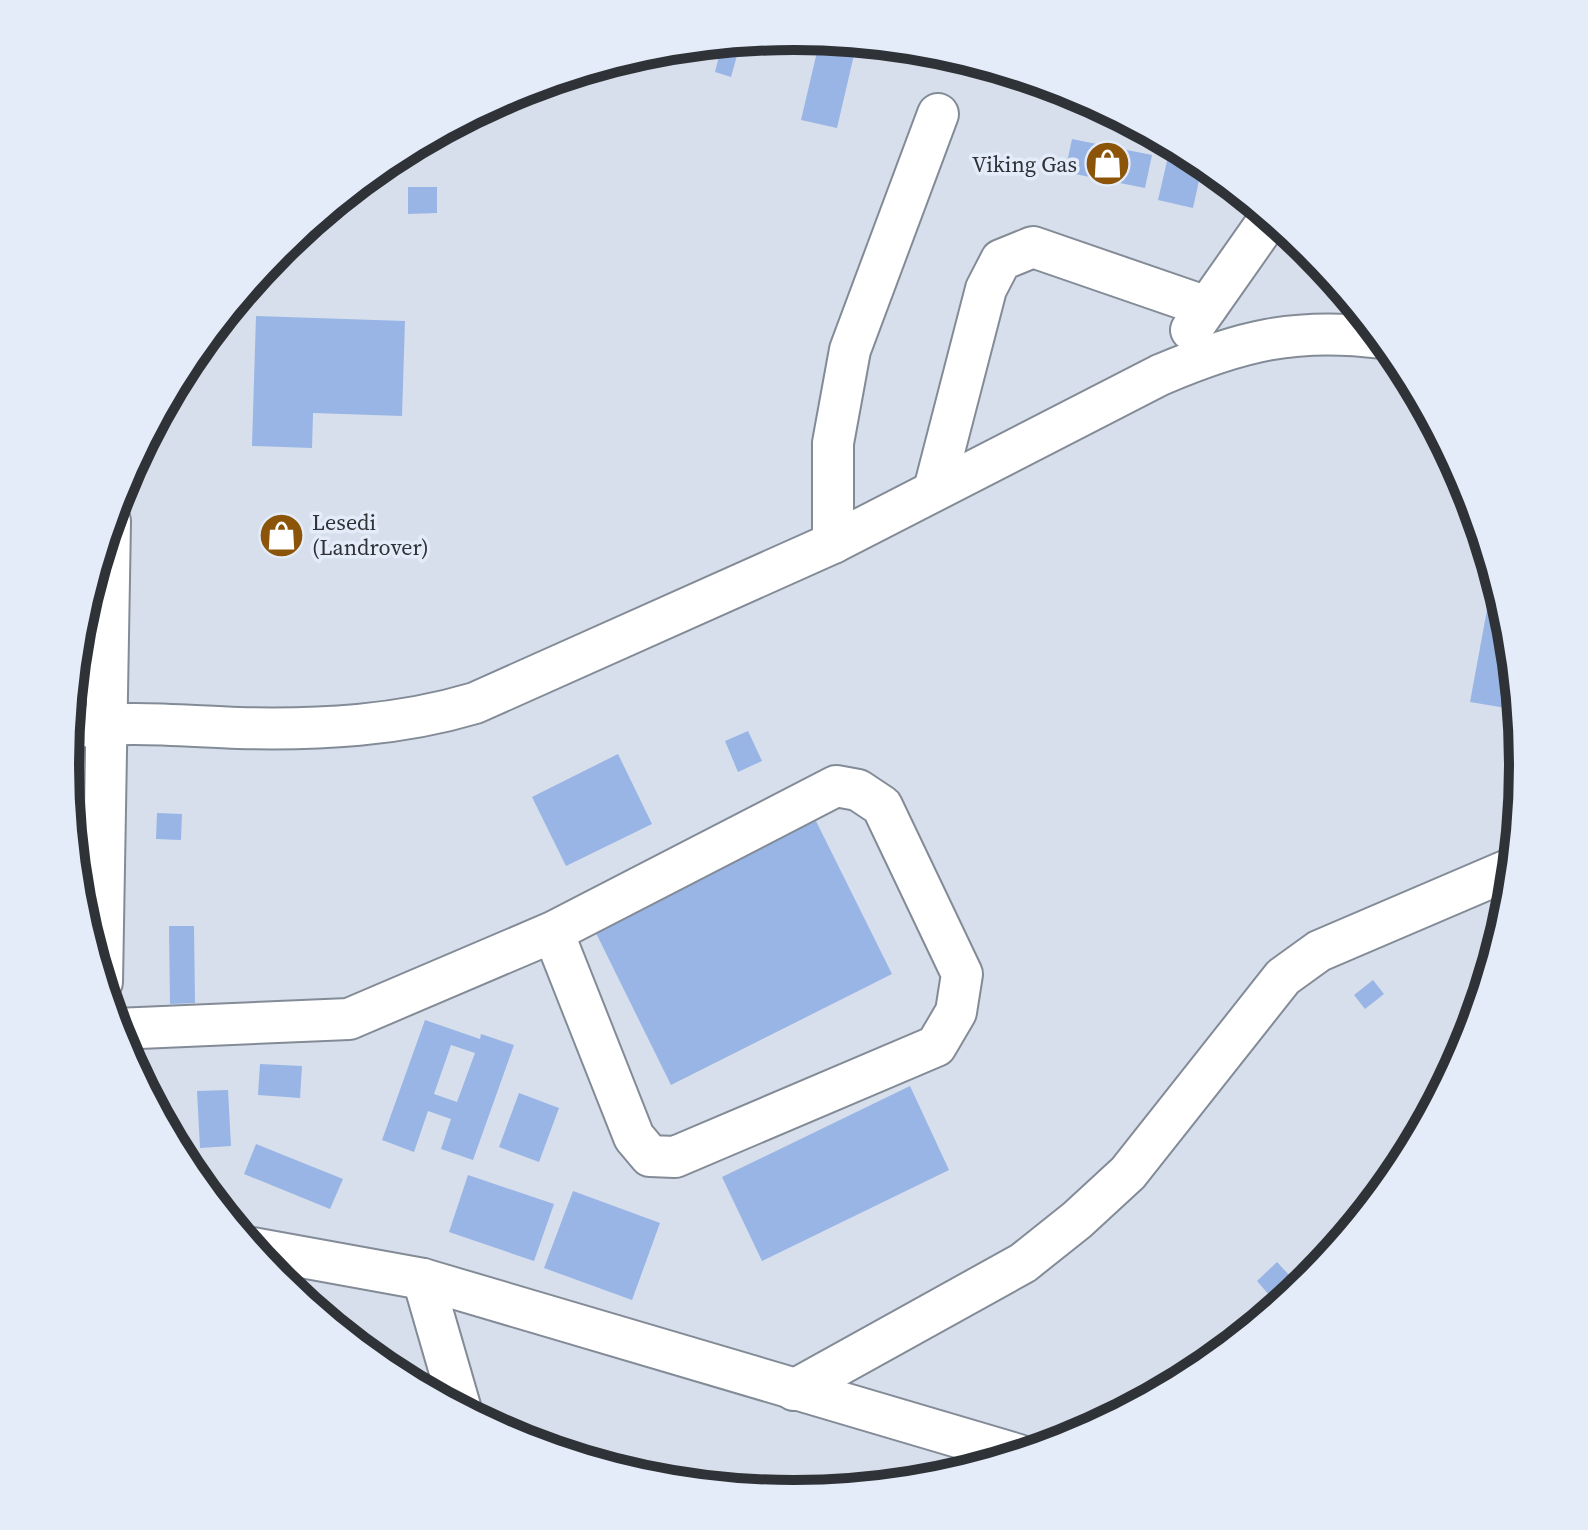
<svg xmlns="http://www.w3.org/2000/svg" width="1588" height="1530" font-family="'Source Serif 4',serif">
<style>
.building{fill:#99b5e5;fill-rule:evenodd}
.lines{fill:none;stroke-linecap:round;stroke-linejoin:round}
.minor-casing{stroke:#838b97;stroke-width:44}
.minor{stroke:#fff;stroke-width:40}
.labels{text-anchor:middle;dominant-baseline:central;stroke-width:7;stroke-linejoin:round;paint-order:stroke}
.poi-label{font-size:22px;fill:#2f3237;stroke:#e4ecfa;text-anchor:end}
.rim{fill:none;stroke:#2f3237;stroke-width:10}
</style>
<rect width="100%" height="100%" fill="#d7dfec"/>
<!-- building -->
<g class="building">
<path d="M820,39L857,42L837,128L801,120Z"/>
<path d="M721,48L738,52L731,77L715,72Z"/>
<path d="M1072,139L1152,155L1145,188L1065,172Z"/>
<path d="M1171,144L1203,162L1193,208L1158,200Z"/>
<path d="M408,187H437V213L408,214Z"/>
<path d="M256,316L405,321L402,416L313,413L312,448L252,446Z"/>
<path d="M1494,572L1509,623L1518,710L1470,702Z"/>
<path d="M748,731L762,761L738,772L725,741Z"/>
<path d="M618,754L652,824L566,866L532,797Z"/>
<path d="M157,813L182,814L181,840L156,839Z"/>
<path d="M813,815L892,974L671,1085L592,925Z"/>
<path d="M169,926H194L195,1003L170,1004Z"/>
<path d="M1373,980L1384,994L1365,1009L1354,995Z"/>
<path d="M425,1020L480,1039L481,1034L514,1045L473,1160L441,1149L451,1119L428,1111L414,1152L382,1140ZM451,1045L475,1053L457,1102L434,1094Z"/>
<path d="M260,1064L302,1066L300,1098L258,1095Z"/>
<path d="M910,1086L949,1170L762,1261L722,1177Z"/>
<path d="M228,1090L231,1146L200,1148L197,1091Z"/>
<path d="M519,1093L559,1108L539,1162L499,1147Z"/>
<path d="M256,1144L343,1179L330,1209L244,1174Z"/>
<path d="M468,1175L554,1204L534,1261L449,1232Z"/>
<path d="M573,1191L660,1223L632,1300L544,1268Z"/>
<path d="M1277,1262L1291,1277L1270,1296L1257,1281Z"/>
</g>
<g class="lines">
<defs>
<g id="minor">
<path d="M1191,330L1269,219"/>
<path d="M934,490L986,289L1001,260L1033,247L1207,307"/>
<path d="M833,543V443L850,350L938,114"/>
<path d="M69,728C126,720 182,726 239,728C320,730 398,726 475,703L833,543L1160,375C1240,341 1295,327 1382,338"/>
<path d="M102,982L110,521"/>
<path d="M116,1029L349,1019L553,932L836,786L858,790L882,806L962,974L956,1012L936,1046L675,1157L650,1156L634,1137L553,932"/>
<path d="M252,1248L423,1279L1019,1455"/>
<path d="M423,1279L461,1410"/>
<path d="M794,1390L1023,1263L1077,1220L1128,1173L1283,977L1319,951L1513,868"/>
</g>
</defs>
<!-- minor casing -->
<use href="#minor" class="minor-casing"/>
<!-- minor -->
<use href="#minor" class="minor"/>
</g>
<!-- icons -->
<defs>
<symbol id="shop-disc" viewBox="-11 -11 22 22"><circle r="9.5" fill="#8b5408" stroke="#e4ecfa"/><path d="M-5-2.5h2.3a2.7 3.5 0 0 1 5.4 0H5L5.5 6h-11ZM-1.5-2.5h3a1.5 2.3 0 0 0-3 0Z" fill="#fff"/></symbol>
</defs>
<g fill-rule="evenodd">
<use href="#shop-disc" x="1082" y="138" width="51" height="51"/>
<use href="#shop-disc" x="256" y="510" width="51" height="51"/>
</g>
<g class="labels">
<!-- poi labels -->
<g class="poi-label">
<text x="1077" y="164">Viking Gas</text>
<text x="312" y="522" text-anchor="start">Lesedi<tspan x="312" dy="25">(Landrover)</tspan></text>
</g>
</g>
<!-- crop -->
<path d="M0 0H1588V1530H0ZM79 765a715 715 0 1 1 1430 0a715 715 0 1 1-1430 0Z" fill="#e4ecfa" fill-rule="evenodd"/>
<path class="rim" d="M79 765a715 715 0 1 1 1430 0a715 715 0 1 1-1430 0Z"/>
</svg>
